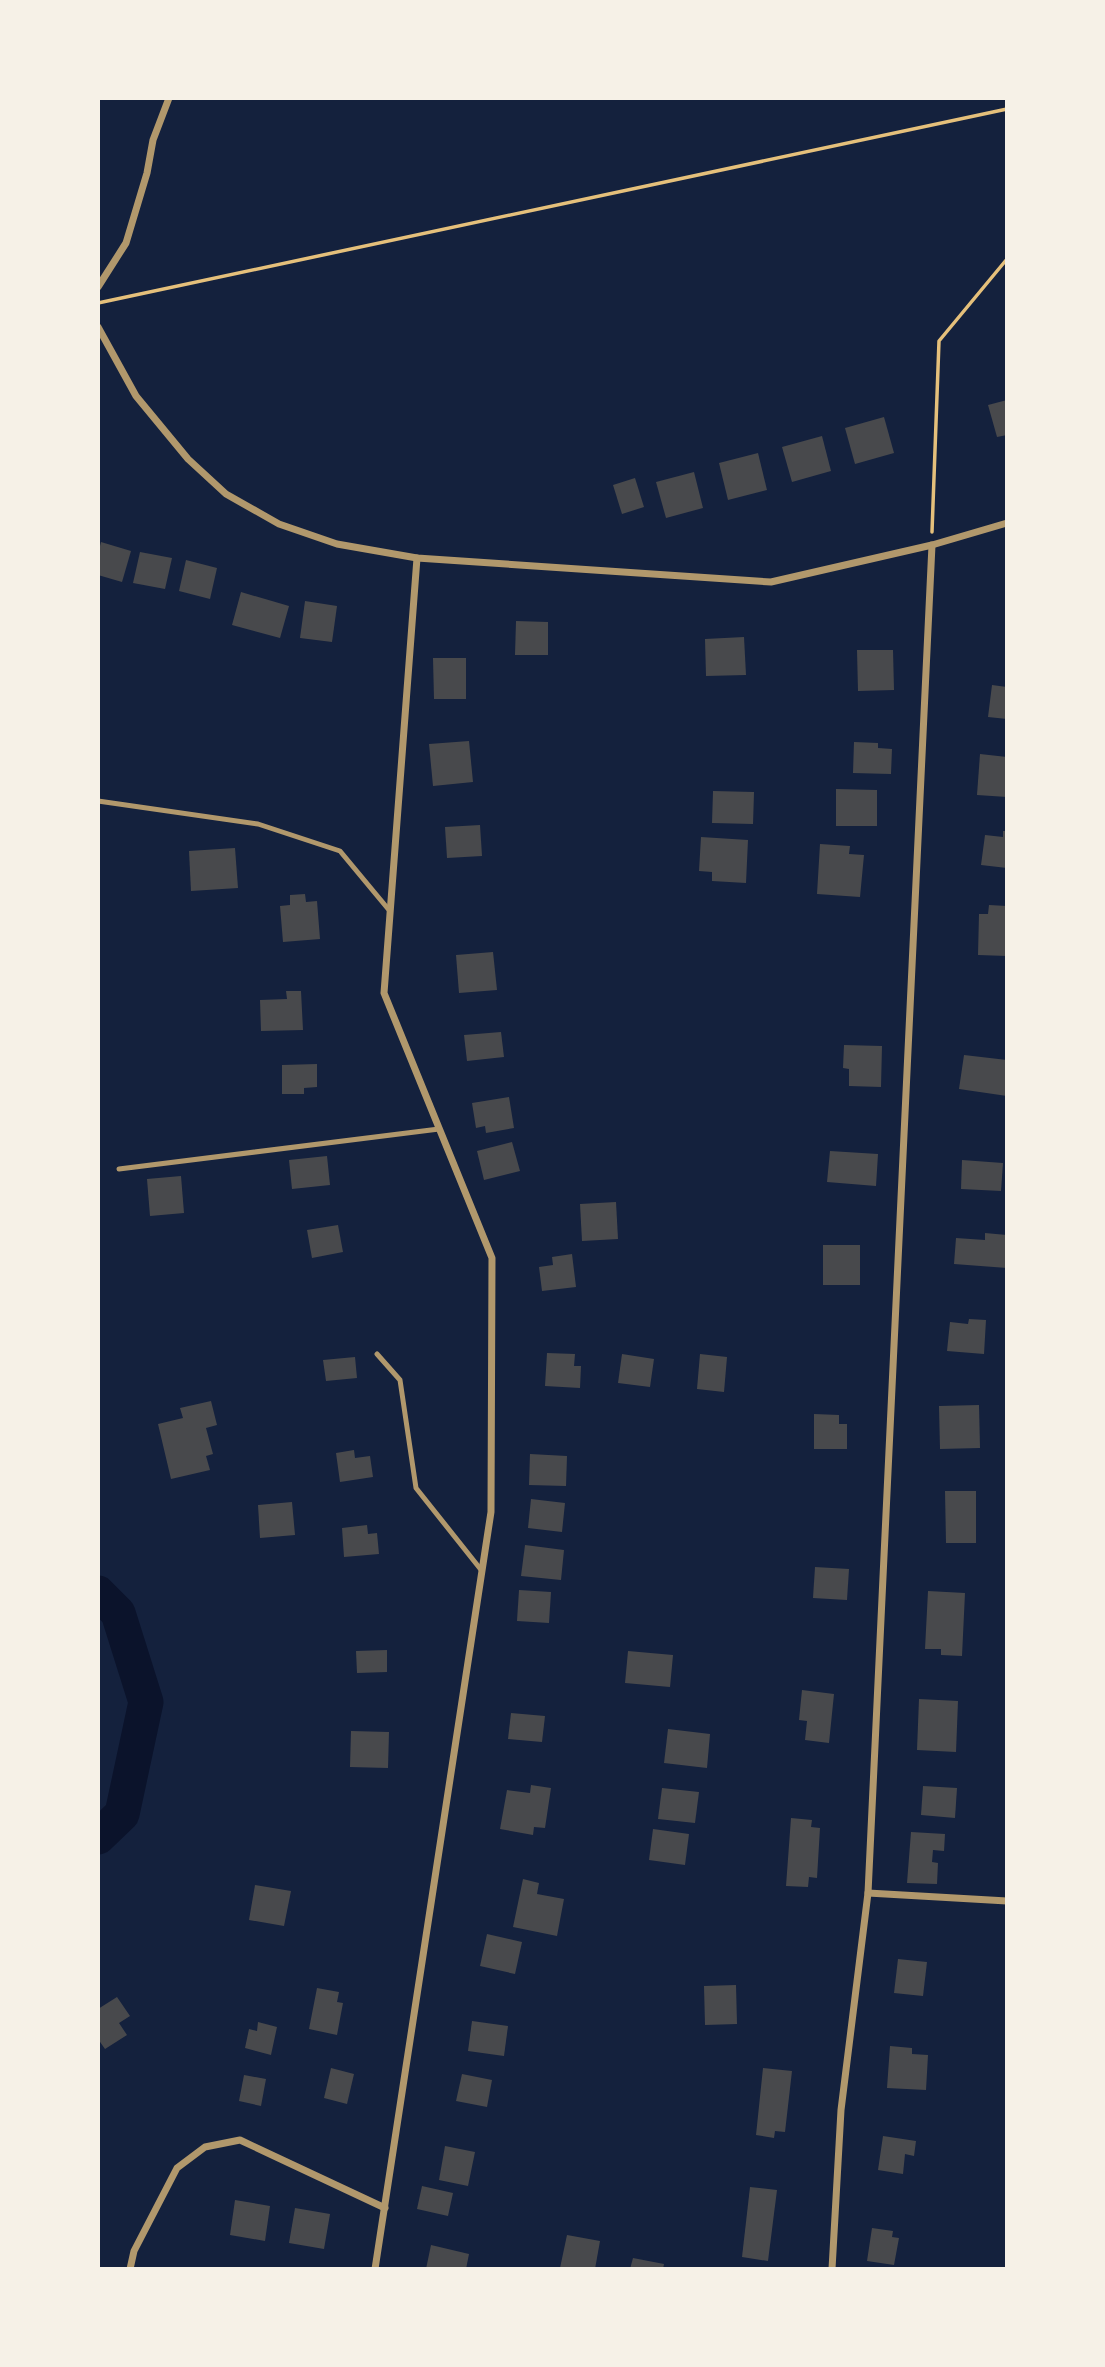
<svg xmlns="http://www.w3.org/2000/svg" width="1105" height="2367" font-family="'Noto Sans',sans-serif">
<style>
.lines{fill:none;stroke-linecap:round;stroke-linejoin:round}
.river{stroke:#0b132b;stroke-width:35}
.building{fill:#48494c}
.path{stroke:#e5c07b;stroke-width:3.5}
.service{stroke:#b1986c;stroke-width:5}
.minor{stroke:#b1986c;stroke-width:7}
</style>
<rect width="100%" height="100%" fill="#14213d"/>
<g class="lines">
<!-- river -->
<path class="river" d="M98,1593L118,1613L146,1702L122,1814L98,1837"/>
</g>
<!-- building -->
<g class="building">
<path d="M1007,400V435L997,437L988,405Z"/>
<path d="M884,417L894,453L855,464L845,428Z"/>
<path d="M822,436L831,471L792,482L782,447Z"/>
<path d="M758,453L767,490L728,500L719,463Z"/>
<path d="M694,472L703,508L666,518L656,482Z"/>
<path d="M635,478L644,507L622,514L613,485Z"/>
<path d="M101,542L131,551L122,582L98,575V554Z"/>
<path d="M140,552L172,558L165,589L133,583Z"/>
<path d="M186,560L217,568L210,599L179,591Z"/>
<path d="M241,592L289,606L280,638L232,625Z"/>
<path d="M305,601L337,606L332,642L300,638Z"/>
<path d="M516,621L548,622V655H515Z"/>
<path d="M744,637L746,675L706,676L705,639Z"/>
<path d="M857,650H893L894,690L858,691Z"/>
<path d="M433,658H466V699H434Z"/>
<path d="M992,685L1007,687V719L988,717Z"/>
<path d="M469,741L473,782L433,786L429,744Z"/>
<path d="M854,742L878,743V748L892,749L891,774L853,773Z"/>
<path d="M980,754L1007,757V797L977,795Z"/>
<path d="M836,789L877,790V826H836Z"/>
<path d="M713,791L754,792L753,824L712,823Z"/>
<path d="M480,825L482,856L447,858L445,827Z"/>
<path d="M1003,831H1007V868L981,865L985,835L1003,837Z"/>
<path d="M701,837L748,840L746,883L712,881V872L699,871Z"/>
<path d="M820,844L850,846L849,854L864,855L860,897L817,894Z"/>
<path d="M235,848L238,888L191,891L189,851Z"/>
<path d="M305,894L306,902L317,901L320,939L283,942L280,906L290,905V895Z"/>
<path d="M989,905L1007,906V956L978,955L979,914H988Z"/>
<path d="M493,952L497,990L459,993L456,955Z"/>
<path d="M286,991H301L303,1030L261,1031L260,1000L287,999Z"/>
<path d="M501,1032L504,1057L467,1061L464,1035Z"/>
<path d="M844,1045L882,1046L881,1087L849,1086V1069L843,1068Z"/>
<path d="M964,1055L1007,1060V1096L959,1089Z"/>
<path d="M317,1064V1087L304,1088V1094H282V1065Z"/>
<path d="M509,1097L514,1128L486,1133L485,1126L476,1128L472,1103Z"/>
<path d="M512,1142L520,1171L484,1180L477,1151Z"/>
<path d="M830,1151L878,1154L876,1186L827,1182Z"/>
<path d="M327,1156L330,1185L292,1189L289,1160Z"/>
<path d="M962,1160L1003,1163L1001,1191L961,1189Z"/>
<path d="M181,1176L184,1213L150,1216L147,1179Z"/>
<path d="M616,1202L618,1239L582,1241L580,1204Z"/>
<path d="M338,1225L343,1252L312,1258L307,1230Z"/>
<path d="M985,1233L1007,1235V1268L954,1264L956,1238L985,1240Z"/>
<rect x="823" y="1245" width="37" height="40"/>
<path d="M572,1254L576,1287L542,1291L539,1267L553,1265L552,1257Z"/>
<path d="M969,1319L986,1320L984,1354L947,1351L950,1322L968,1324Z"/>
<path d="M547,1353L575,1354L574,1366H581L580,1388L545,1386Z"/>
<path d="M622,1354L654,1359L650,1387L618,1383Z"/>
<path d="M700,1354L727,1357L724,1392L697,1389Z"/>
<path d="M355,1357L357,1378L326,1381L323,1360Z"/>
<path d="M211,1401L217,1425L206,1428L213,1454L206,1456L210,1470L171,1479L158,1424L183,1418L180,1408Z"/>
<path d="M979,1405L980,1448L940,1449L939,1406Z"/>
<path d="M814,1414L839,1415V1424H847V1449H814Z"/>
<path d="M354,1450L355,1458L370,1456L373,1477L340,1482L336,1453Z"/>
<path d="M530,1454L567,1456L566,1486L529,1485Z"/>
<path d="M945,1491H976V1543H946Z"/>
<path d="M531,1499L565,1503L562,1532L528,1528Z"/>
<path d="M292,1502L295,1535L260,1538L258,1505Z"/>
<path d="M367,1525L368,1534L377,1533L379,1554L344,1557L342,1528Z"/>
<path d="M525,1545L564,1550L561,1580L521,1576Z"/>
<path d="M815,1567L849,1569L847,1600L813,1598Z"/>
<path d="M519,1590L551,1592L549,1623L517,1621Z"/>
<path d="M928,1591L965,1593L962,1656L941,1655V1649H925Z"/>
<path d="M387,1650V1672L357,1673L356,1651Z"/>
<path d="M628,1651L673,1655L670,1687L625,1683Z"/>
<path d="M802,1690L834,1694L829,1743L805,1740L807,1721L799,1720Z"/>
<path d="M919,1699L958,1701L956,1752L917,1750Z"/>
<path d="M511,1713L545,1716L542,1742L508,1739Z"/>
<path d="M668,1729L710,1734L707,1768L664,1763Z"/>
<path d="M351,1731L389,1732L388,1768L350,1767Z"/>
<path d="M531,1785L551,1788L545,1828L534,1827L533,1835L500,1829L507,1790L530,1793Z"/>
<path d="M923,1786L957,1788L955,1818L921,1815Z"/>
<path d="M662,1788L699,1792L695,1823L658,1819Z"/>
<path d="M791,1818L812,1820L811,1827L820,1828L817,1878L809,1877L808,1887L786,1886Z"/>
<path d="M653,1829L689,1834L685,1865L649,1860Z"/>
<path d="M911,1832L945,1834L944,1851L933,1850L932,1862L938,1863L937,1884L907,1883Z"/>
<path d="M523,1879L539,1883L537,1894L564,1899L557,1936L513,1927Z"/>
<path d="M255,1885L291,1891L284,1926L249,1920Z"/>
<path d="M487,1934L522,1942L515,1974L480,1966Z"/>
<path d="M898,1959L927,1962L923,1996L894,1993Z"/>
<path d="M736,1985L737,2024L705,2025L704,1986Z"/>
<path d="M317,1988L339,1992L337,2002L343,2003L337,2035L309,2029Z"/>
<path d="M117,1997L130,2016L119,2023L127,2035L105,2049L98,2039V2009Z"/>
<path d="M472,2021L508,2026L504,2056L468,2051Z"/>
<path d="M258,2022L277,2027L271,2055L245,2048L249,2029L257,2031Z"/>
<path d="M890,2046L912,2048V2054L928,2055L926,2090L887,2088Z"/>
<path d="M331,2068L354,2074L347,2104L324,2098Z"/>
<path d="M763,2068L792,2071L785,2132L775,2131L774,2138L756,2135Z"/>
<path d="M462,2074L492,2080L487,2107L456,2101Z"/>
<path d="M244,2075L266,2079L261,2106L239,2101Z"/>
<path d="M883,2136L916,2141L914,2156L905,2154L903,2174L878,2170Z"/>
<path d="M445,2146L475,2152L468,2186L439,2180Z"/>
<path d="M422,2186L453,2193L448,2216L417,2209Z"/>
<path d="M750,2187L777,2190L768,2261L742,2257Z"/>
<path d="M235,2200L270,2206L265,2241L230,2235Z"/>
<path d="M295,2208L330,2214L324,2249L289,2243Z"/>
<path d="M872,2228L893,2231L892,2237L899,2238L894,2265L867,2261Z"/>
<path d="M567,2235L600,2241L595,2269L560,2268Z"/>
<path d="M431,2245L469,2254L466,2269H426Z"/>
<path d="M633,2258L664,2264L663,2269H630Z"/>
</g>
<g class="lines">
<!-- path -->
<g class="path">
<path d="M98,303L1007,109"/>
<path d="M932,532L939,341L1007,259"/>
</g>
<!-- service -->
<g class="service">
<path d="M98,801L258,824L340,851L389,910"/>
<path d="M119,1169L439,1129"/>
<path d="M377,1354L400,1380L416,1488L482,1571"/>
</g>
<!-- minor -->
<g class="minor">
<path d="M98,287L126,243L147,173L153,140L169,98"/>
<path d="M98,327L136,396L188,459L226,494L279,524L337,544L417,558L771,582L932,545L1007,523"/>
<path d="M868,1893L1007,1901"/>
<path d="M130,2269L134,2251L177,2168L205,2147L240,2140L385,2208"/>
<path d="M375,2269L491,1512L492,1258L384,993L417,558"/>
<path d="M832,2269L841,2110L868,1893L932,545"/>
</g>
</g>
<!-- border -->
<rect width="1105" height="2367" fill="none" stroke="#f6f1e7" stroke-width="200"/>
</svg>
